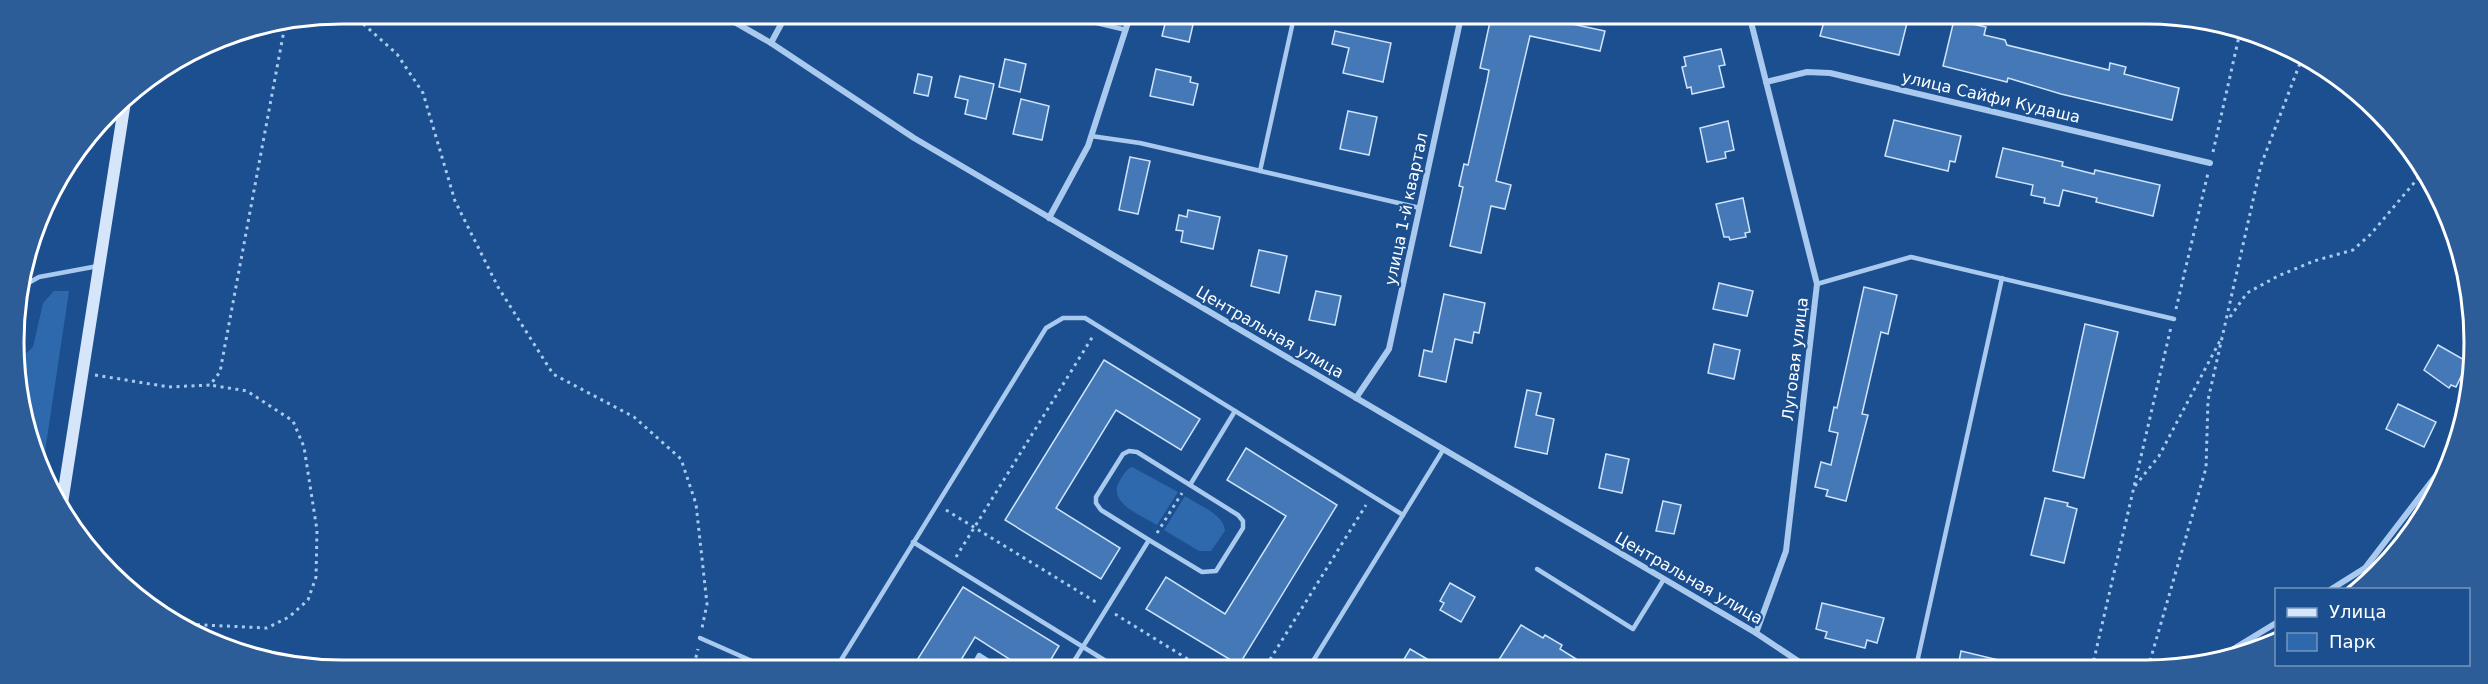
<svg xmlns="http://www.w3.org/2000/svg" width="2488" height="684" font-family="'DejaVu Sans',sans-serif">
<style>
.green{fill:#2e69ad}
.building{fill:#4478b7;stroke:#cfe3fa;stroke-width:1.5}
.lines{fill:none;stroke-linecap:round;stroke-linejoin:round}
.path{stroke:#a9c9ee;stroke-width:3;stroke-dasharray:3 4.5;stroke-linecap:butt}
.service{stroke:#a9c9ee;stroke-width:4.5}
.minor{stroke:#a9c9ee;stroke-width:6}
.secondary{stroke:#d6e6fa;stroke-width:12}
.labels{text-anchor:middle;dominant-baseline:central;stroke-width:4.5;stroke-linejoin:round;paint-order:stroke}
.street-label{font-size:16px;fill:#fff;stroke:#1b4f8f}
.rim{fill:none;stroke:#fff;stroke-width:3}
</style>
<rect width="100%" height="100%" fill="#1b4f8f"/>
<!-- green -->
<g class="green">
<path d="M54,291H69L44,458L42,461L25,427L18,361L33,347L43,303Z"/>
<path d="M1132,467L1178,492L1157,525C1141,515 1106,503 1120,480C1124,474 1126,469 1132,467Z"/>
<path d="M1185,496C1198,505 1224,514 1225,531L1211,551H1199L1164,530Z"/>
</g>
<!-- building -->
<g class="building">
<path d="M1167,16H1195L1189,42L1162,36Z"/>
<path d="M1491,17L1544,18L1605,31L1600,51L1530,36L1496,181L1511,185L1505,209L1491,206L1481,253L1450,246L1463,187L1459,186L1464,164L1468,165L1487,81L1489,70L1480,68Z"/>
<path d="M1825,18L1868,19H1908L1899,55L1820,36Z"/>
<path d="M1954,20L1986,27L1984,35L2005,40L2007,45L2109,70L2110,63L2126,67L2124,74L2179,88L2172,120L2061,94L2008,78L2007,82L1943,66Z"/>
<path d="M1335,31L1391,43L1383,82L1343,73L1349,48L1332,44Z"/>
<path d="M1721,49L1725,65L1719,66L1724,87L1692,94L1691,87L1687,88L1682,67L1686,66L1684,57Z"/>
<path d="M1005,59L1026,64L1020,92L999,87Z"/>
<path d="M1156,69L1191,77L1190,82L1198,84L1193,105L1150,96Z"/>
<path d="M918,74L932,77L928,96L914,93Z"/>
<path d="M960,76L994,84L986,119L965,114L968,100L955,97Z"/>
<path d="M1021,99L1049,106L1042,140L1013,134Z"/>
<path d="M1348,111L1377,117L1369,155L1340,149Z"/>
<path d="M1894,120L1961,136L1955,162L1950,161L1948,171L1885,156Z"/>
<path d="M1728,121L1734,150L1725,152L1726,158L1707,162L1700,128Z"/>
<path d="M2003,148L2063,162L2062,166L2094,174L2095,170L2160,185L2153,216L2096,202L2097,198L2063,190L2059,206L2044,203L2045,198L2031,195L2033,185L1996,177Z"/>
<path d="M1130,157L1150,161L1138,214L1119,210Z"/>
<path d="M1743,198L1750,232L1745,233L1746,237L1730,240L1729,237H1724L1716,204Z"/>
<path d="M1188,210L1220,217L1213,249L1181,242L1183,231L1176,230L1179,215L1187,217Z"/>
<path d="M1259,250L1287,256L1279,293L1251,286Z"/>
<path d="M1719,283L1753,291L1747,316L1713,309Z"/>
<path d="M1864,287L1897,295L1888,334L1881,332L1862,414L1868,415L1846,501L1826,496L1828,490L1815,487L1821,462L1831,465L1838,433L1829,431L1834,407L1837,408Z"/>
<path d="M1316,291L1341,296L1335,325L1309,320Z"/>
<path d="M1444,294L1485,303L1479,333L1474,332L1472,343L1455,339L1446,382L1419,376L1424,350L1432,352Z"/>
<path d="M2085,324L2118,332L2084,478L2053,471Z"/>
<path d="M1714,344L1740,350L1734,379L1708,373Z"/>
<path d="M2438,345L2468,362L2456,387L2451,385L2449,388L2424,370Z"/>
<path d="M1104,360L1200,419L1181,450L1116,410L1056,508L1120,548L1101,579L1005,520Z"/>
<path d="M1527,390L1541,393L1536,415L1554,419L1547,454L1515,447Z"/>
<path d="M2398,404L2436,422L2424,447L2386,429Z"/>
<path d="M1246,448L1337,505L1239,665L1146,609L1166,577L1225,614L1286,516L1227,480Z"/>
<path d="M1606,454L1629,459L1622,493L1599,488Z"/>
<path d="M2045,498L2068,503L2067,506L2077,509L2064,563L2031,555Z"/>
<path d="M1663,501L1681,505L1674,534L1656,531Z"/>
<path d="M1450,583L1475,597L1461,622L1440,610L1444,603L1440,601Z"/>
<path d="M963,587L1059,646L1047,666H1020L975,637L958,665H914Z"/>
<path d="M1822,603L1884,618L1877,643L1867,640L1865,648L1825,638L1827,632L1816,629Z"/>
<path d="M1521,625L1543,638L1545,635L1562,645L1560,649L1589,667L1495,666Z"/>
<path d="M1410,649L1439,666H1400Z"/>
<path d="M1961,651L2007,662V667H1958Z"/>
</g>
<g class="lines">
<!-- path -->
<g class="path">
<path d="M352,14L397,54L423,93L455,201L498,287L553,374L634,417L681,459L696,504L707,604L702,628"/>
<path d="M2213,152L2240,32"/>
<path d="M2176,309L2208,173"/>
<path d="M2230,317L2247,293L2278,276L2314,261L2353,250L2371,234L2424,171"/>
<path d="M95,375L169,387L210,385L220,372L285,25"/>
<path d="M2135,486L2159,456L2222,337"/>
<path d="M946,510L1099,604"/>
<path d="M1157,533L1182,493"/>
<path d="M956,557L1093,336"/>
<path d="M1115,614L1199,666"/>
<path d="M182,624L267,628L289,617L308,600L316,577L317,530L304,447L293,421L247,391L210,385"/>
<path d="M694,665L698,649"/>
<path d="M1266,666L1366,505"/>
<path d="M2092,668L2171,327"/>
<path d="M2148,668L2206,468L2208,400L2261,165L2302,58"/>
</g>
<!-- service -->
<g class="service">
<path d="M1067,16L1126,30"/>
<path d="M1091,136L1140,143L1420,208"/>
<path d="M1260,171L1294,17"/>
<path d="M1817,284L1911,257L2174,319"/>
<path d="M23,286L39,277L98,266"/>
<path d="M1149,540L1202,572L1216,571L1243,528V521L1238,515L1190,485"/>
<path d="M913,542L1114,666"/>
<path d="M1537,569L1633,629L1664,579"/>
<path d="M700,638L761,665"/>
<path d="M838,665L1046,328L1063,318H1085L1403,515"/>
<path d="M973,666L979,655L996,666"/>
<path d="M1071,666L1149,540L1101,510L1096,503V497L1123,454L1129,451L1137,452L1190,485L1235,411"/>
<path d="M1310,666L1443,450"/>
<path d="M1916,667L2002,278"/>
</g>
<!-- minor -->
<g class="minor">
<path d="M722,15L771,43L914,138L1756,633L1807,667"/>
<path d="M1750,18L1817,284L1786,551L1756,633"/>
<path d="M771,43L786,15"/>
<path d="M1766,82L1807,72L1830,73L2210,163"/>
<path d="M1049,218L1088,146L1130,16"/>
<path d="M1356,398L1389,349L1461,17"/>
<path d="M2330,590L2365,568L2448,460"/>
<path d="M2217,659L2276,623"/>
</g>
<!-- secondary -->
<path class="secondary" d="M62,503L126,95"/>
</g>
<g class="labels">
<!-- street labels -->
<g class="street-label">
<text transform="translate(1991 97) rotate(13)">улица Сайфи Кудаша</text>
<text transform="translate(1406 209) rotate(-78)">улица 1-й квартал</text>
<text transform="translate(1270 332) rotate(30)">Центральная улица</text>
<text transform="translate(1795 359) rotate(-83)">Луговая улица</text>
<text transform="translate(1689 578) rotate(30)">Центральная улица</text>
</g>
</g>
<!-- crop -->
<path d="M0 0H2488V684H0ZM342 24H2146A318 318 0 0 1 2464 342V342A318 318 0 0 1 2146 660H342A318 318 0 0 1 24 342V342A318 318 0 0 1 342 24Z" fill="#2d5d98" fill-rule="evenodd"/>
<path class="rim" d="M342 24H2146A318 318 0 0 1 2464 342V342A318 318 0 0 1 2146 660H342A318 318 0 0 1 24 342V342A318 318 0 0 1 342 24Z"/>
<!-- legend -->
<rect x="2275" y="588" width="195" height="78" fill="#1b4f8f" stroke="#7695bc" stroke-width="1.5"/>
<rect x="2287" y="608" width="30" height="9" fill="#d6e6fa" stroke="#7695bc" stroke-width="1.5"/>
<text x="2329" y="618" font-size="18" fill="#ffffff">Улица</text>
<rect x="2287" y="633" width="30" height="18" fill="#2e69ad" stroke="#7695bc" stroke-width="1.5"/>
<text x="2329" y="648" font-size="18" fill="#ffffff">Парк</text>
</svg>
